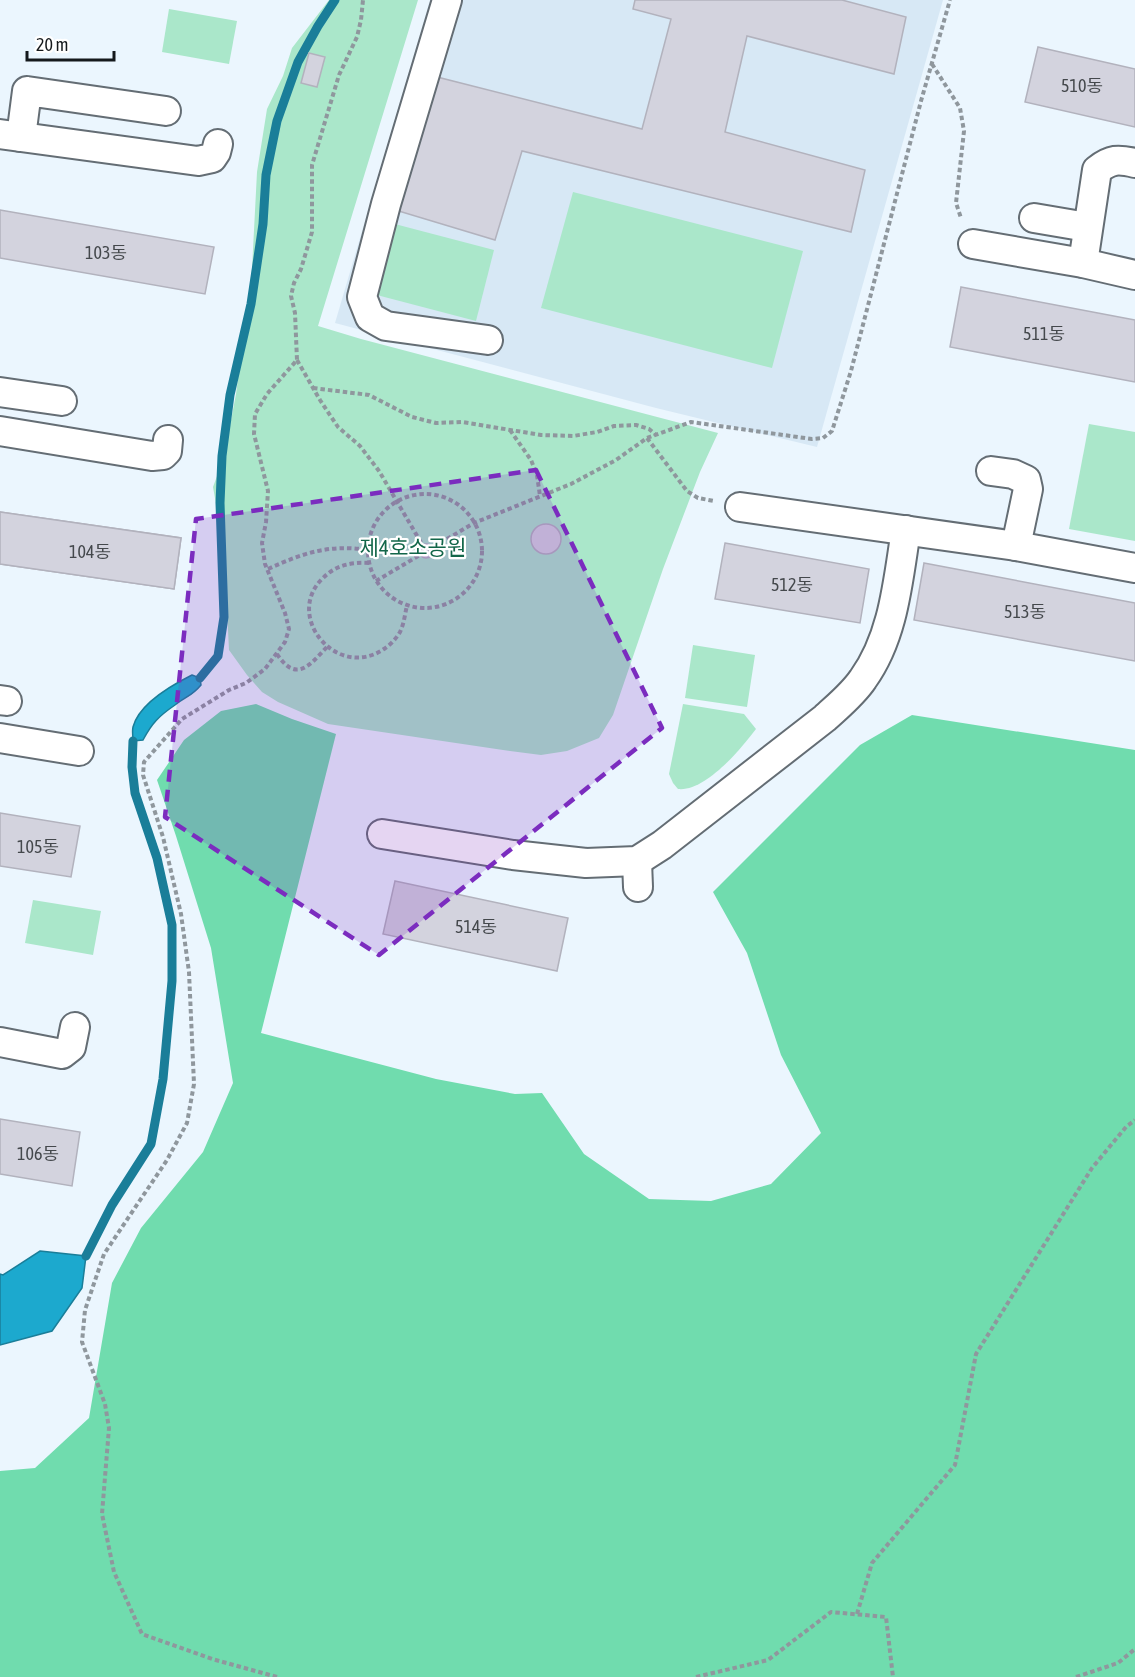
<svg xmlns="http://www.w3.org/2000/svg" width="1135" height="1677" font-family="'Asap Condensed','Noto Sans KR',sans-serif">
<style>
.built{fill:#d7e8f5}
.green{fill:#aae7ca}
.forest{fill:#70dcae}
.water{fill:#1ca9ce;stroke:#1a7e99;stroke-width:1.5}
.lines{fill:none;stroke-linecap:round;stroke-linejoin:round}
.stream{stroke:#1a7e99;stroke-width:9}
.building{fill:#d3d3de;stroke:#b2b2bd;stroke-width:1.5}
.minor-casing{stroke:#646d74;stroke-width:32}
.path{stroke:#8f979d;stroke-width:4;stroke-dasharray:4.5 3;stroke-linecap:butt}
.minor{stroke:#fff;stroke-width:28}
.marked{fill:#7b2cbf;fill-opacity:0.2;stroke:#7b2cbf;stroke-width:4.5;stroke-dasharray:12 8;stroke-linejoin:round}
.labels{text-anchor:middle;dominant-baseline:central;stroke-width:4.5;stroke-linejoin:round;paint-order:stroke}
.number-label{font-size:18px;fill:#44484c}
.park-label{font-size:21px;fill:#126649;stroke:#fff}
</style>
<rect width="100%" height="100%" fill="#ebf6fe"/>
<!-- built -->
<path class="built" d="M430,0H943L817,447L656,408L335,323Z"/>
<!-- green -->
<g class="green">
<path d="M329,0H418L318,326L361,339L718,433L700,472L663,569L613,715L599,738L567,751L541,755L503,750L328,724L278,702L262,692L247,675L229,650L224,549L213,487L224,457L236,394L252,269L257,172L267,109L283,76L292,48Z"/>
<path d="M169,9L237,21L229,64L162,52Z"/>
<path d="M573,192L803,251L772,368L541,308Z"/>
<path d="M391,223L494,250L476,321L373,294Z"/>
<path d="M1089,424L1135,432V541L1069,529Z"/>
<path d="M693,645L755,655L747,707L685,698Z"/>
<path d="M683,704L744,714L756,729C741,749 705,792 678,789L673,783L669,774Z"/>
<path d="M33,900L101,911L93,955L25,943Z"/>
</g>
<!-- forest -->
<path class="forest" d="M256,704L292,719L336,734L261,1033L436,1079L515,1094L542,1093L584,1154L649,1199L711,1201L771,1184L821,1133L781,1055L747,953L713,892L860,745L912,715L1135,750V1677H0V1471L35,1468L89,1418L112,1283L141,1228L203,1152L233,1083L211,948L176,836L157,780L184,740L221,711Z"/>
<!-- water -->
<g class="water">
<path d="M192,675L200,678L201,685C191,697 186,696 175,705C159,716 152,723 143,740L133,741C133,737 132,731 133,727C139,704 172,685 192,675Z"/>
<path d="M40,1251L86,1256L82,1288L52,1331L0,1345V1274L3,1275Z"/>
</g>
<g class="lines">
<!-- stream -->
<g class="stream">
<path d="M200,678L218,656L224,617L220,503L222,456L230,395L251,304L263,224L266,175L277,121L298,62L318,26L335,0"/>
<path d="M86,1256L112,1205L151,1144L163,1079L172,981V925L157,858L135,793L132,767L133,741"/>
</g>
</g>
<!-- building -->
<g class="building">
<path d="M635,0H842L906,17L894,74L747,36L725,132L865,170L851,232L522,151L495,240L392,209L433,76L642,129L671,19L633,9Z"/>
<path d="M1038,47L1135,69V127L1025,102Z"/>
<path d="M309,53L325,57L317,87L301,83Z"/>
<path d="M0,210L214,247L205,294L0,258Z"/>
<path d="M961,287L1135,320V382L950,347Z"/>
<path d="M0,512L181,538L174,589L0,564Z"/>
<path d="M0,512L181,538L174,589L0,564Z"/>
<circle cx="546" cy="539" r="15"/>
<path d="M725,543L869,569L860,623L715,599Z"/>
<circle cx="426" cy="551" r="7"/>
<path d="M924,563L1135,603V661L914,620Z"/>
<path d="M0,813L80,826L71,877L0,866Z"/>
<path d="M395,881L568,918L557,971L383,934Z"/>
<path d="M0,1119L80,1132L72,1186L0,1174Z"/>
</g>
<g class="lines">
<defs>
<g id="minor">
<path d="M447,0L386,204L362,297L370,317L386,326L488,340"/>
<path d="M0,134L198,161L212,158L216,152L218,144"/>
<path d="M21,137L27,91L166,111"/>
<path d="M1034,218L1087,227"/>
<path d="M973,244L1083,263L1135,275"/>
<path d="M1083,263L1097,170C1111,159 1118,159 1135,163"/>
<path d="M0,392L62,401"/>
<path d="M0,431L152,456L163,455L167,451L168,440"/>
<path d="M991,471L1013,474L1026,480L1028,489L1016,546"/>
<path d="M740,507L1016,546L1135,568"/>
<path d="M0,700L7,701"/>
<path d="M0,738L79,751"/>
<path d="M382,834L513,855L586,863L637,861L662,845L825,718C838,706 853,694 863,679C894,636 898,580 906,530"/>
<path d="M637,861L638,887"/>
<path d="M0,1042L62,1054L71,1047L75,1027"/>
</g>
</defs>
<!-- minor casing -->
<use href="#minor" class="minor-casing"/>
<!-- path -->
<g class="path">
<path d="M932,64L960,108L964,131L956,203L961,218"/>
<path d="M297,360L320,400L338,427L360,446L379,471L426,551"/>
<path d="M313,388L369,395L412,417L436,423L462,422L541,435L573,436L597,432L614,426L636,425L649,429L656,435"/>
<path d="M510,430L531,460L537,475L540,496"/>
<path d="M647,438L687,491L698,498L714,501"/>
<circle cx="425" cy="551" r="57"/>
<path d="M369,563C351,562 336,565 323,578C283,616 337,681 384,649C390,645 396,639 400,632C404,624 405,614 407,605"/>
<path d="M268,569C303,553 329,544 368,550"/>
<path d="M376,581L474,523L571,484L616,460L647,438L691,422L812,439L823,438L832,431L851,371L921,101L950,0"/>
<path d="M277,654C296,683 309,666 327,647"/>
<path d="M857,1614L872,1563L955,1465L976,1354L1092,1168L1126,1127L1135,1120"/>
<path d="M277,1677L212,1659L142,1634L114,1572L102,1514L109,1428L105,1404L82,1342L85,1310L104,1254L167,1160L187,1123L194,1084L189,972L181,914L163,837L143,775L144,762L182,719L229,690L246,683L265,669L285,642L289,629L285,613L265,564L262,543L266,522L268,491L254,434L255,414L267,394L297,360L295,313L291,296L294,283L301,269L312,232V165L339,75L357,37L361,20L363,0"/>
<path d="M696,1677L768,1660L831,1612L886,1617L893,1677"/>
<path d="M1076,1677L1118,1663L1135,1649"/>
</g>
<!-- minor -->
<use href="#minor" class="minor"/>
</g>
<!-- marked area -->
<path class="marked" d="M536,470L662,728L379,955L165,817L196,519Z"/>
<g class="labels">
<!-- number labels -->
<g class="number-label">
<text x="1082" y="85">510동</text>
<text x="106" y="252">103동</text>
<text x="1044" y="333">511동</text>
<text x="90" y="551">104동</text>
<text x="792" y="584">512동</text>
<text x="1025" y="611">513동</text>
<text x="38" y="846">105동</text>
<text x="476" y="926">514동</text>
<text x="38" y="1153">106동</text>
</g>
<!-- park labels -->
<g class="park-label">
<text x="413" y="547">제4호소공원</text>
</g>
</g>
<!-- scale -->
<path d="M27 51v9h87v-9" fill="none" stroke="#15191c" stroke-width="3"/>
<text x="36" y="51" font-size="18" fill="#15191c" stroke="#ffffff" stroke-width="4.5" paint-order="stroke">20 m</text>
</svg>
